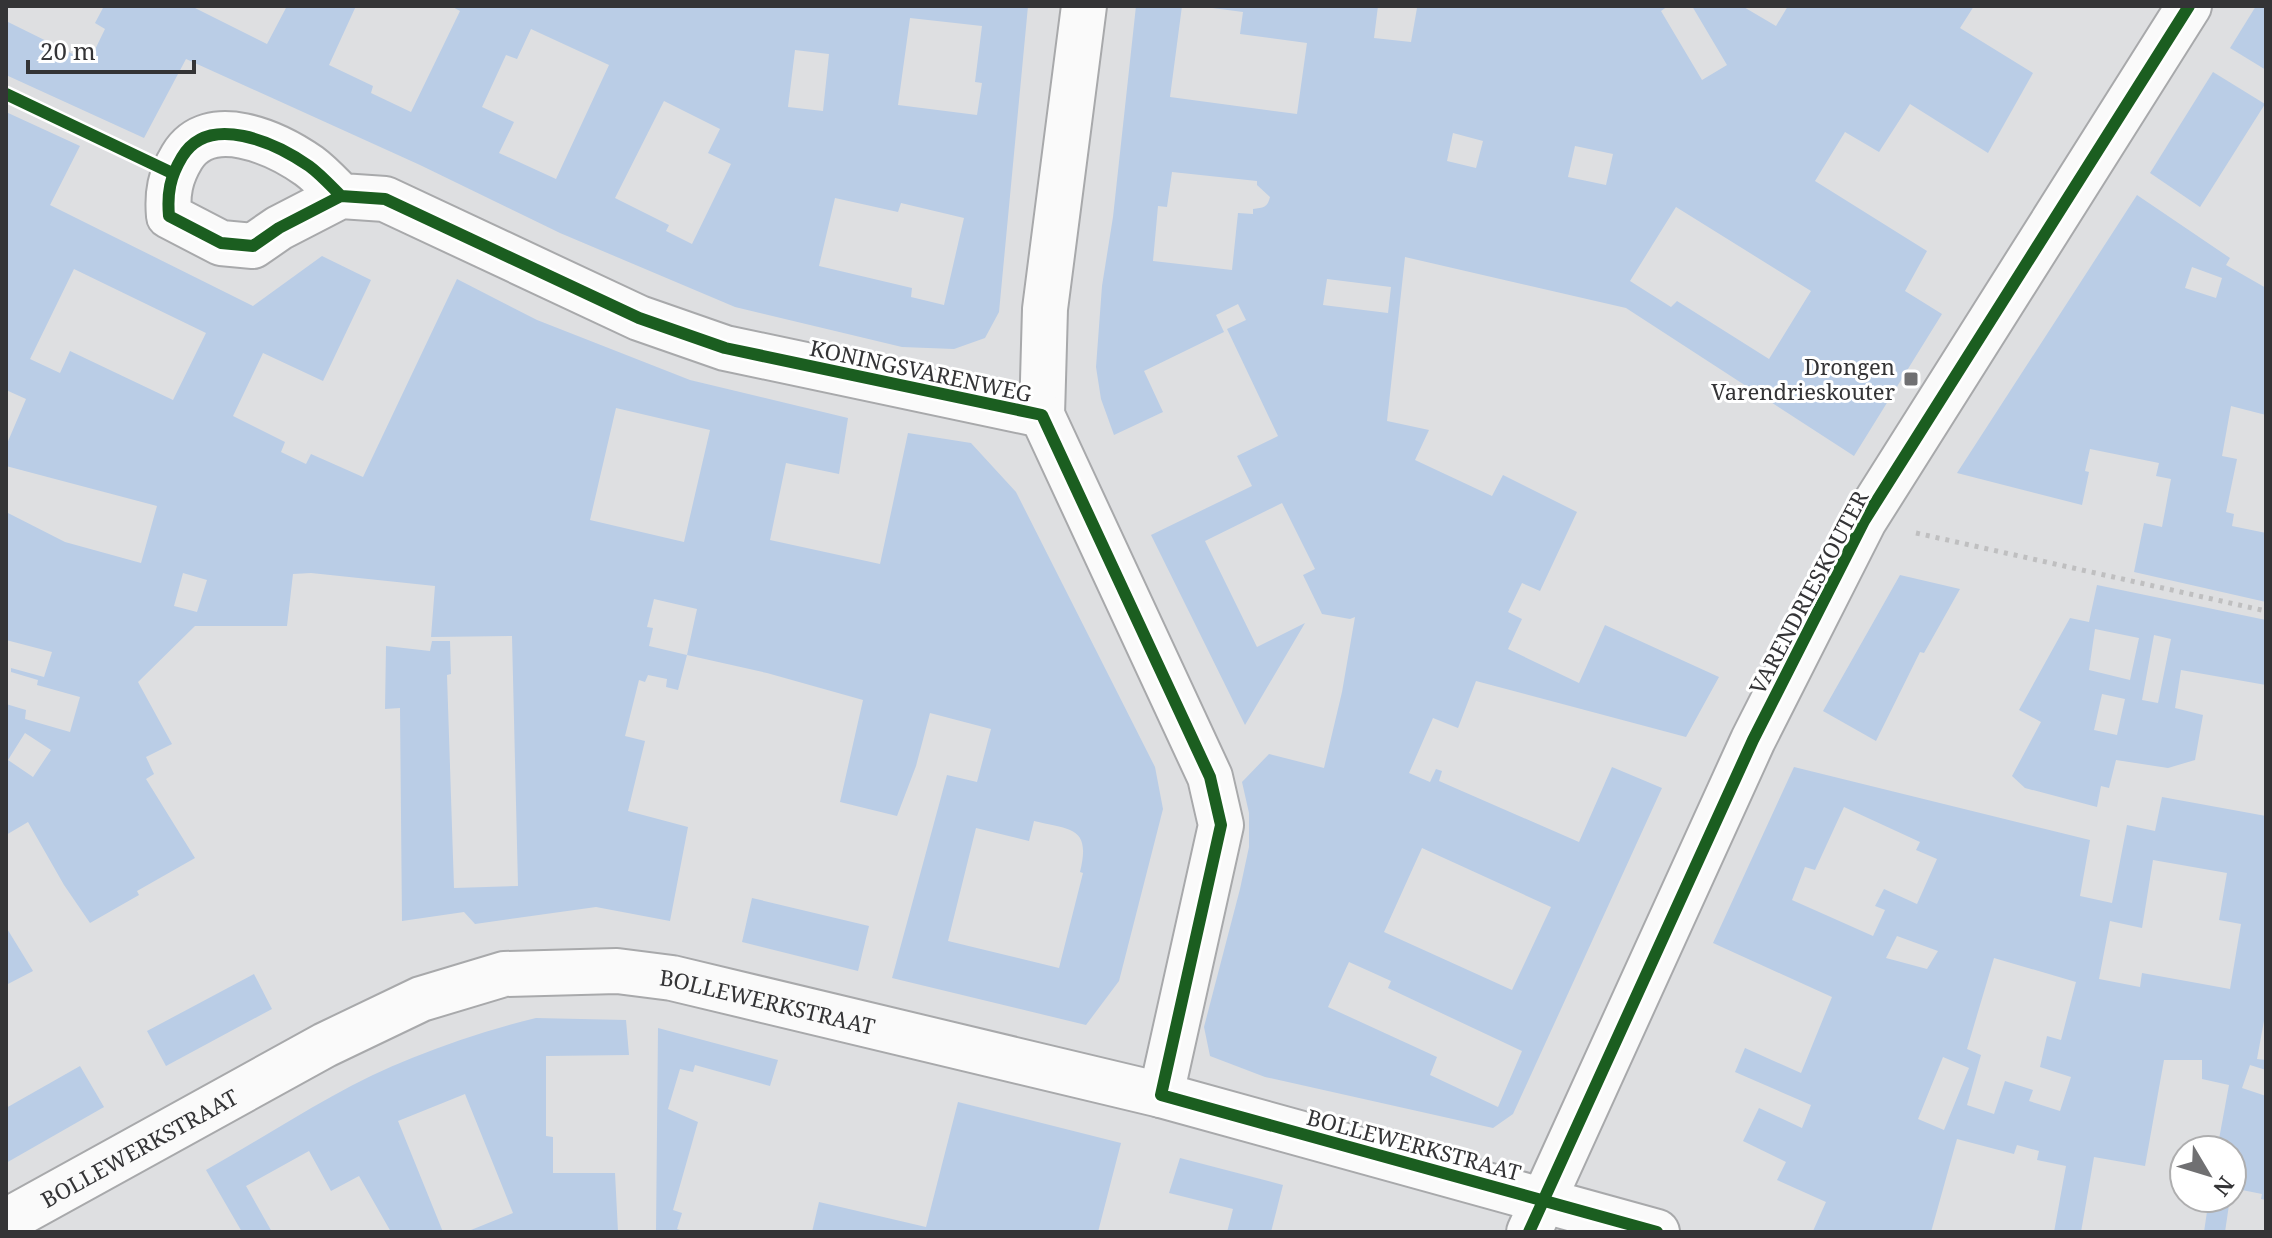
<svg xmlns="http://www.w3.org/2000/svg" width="2272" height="1238" font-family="'Noto Serif',serif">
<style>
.green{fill:#bacde6;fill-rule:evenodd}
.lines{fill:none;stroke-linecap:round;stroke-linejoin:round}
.minor-casing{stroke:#a8a9ab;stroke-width:48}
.path{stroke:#bfbfc0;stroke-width:5;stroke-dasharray:4 6;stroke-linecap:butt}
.minor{stroke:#fafafa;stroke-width:44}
.cycleway-casing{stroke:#fff;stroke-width:17}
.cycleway{stroke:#1b5e20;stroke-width:12}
.poi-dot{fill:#707072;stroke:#fff;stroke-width:3}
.labels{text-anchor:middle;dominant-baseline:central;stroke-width:6;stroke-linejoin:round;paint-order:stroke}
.poi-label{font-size:22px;fill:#343436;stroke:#fff;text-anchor:end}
.street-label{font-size:22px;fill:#343436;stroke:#fff}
</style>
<rect width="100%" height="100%" fill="#dedfe1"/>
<!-- green -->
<g class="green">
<path d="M104,6H191L267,44L287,6H356L329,65L373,86L371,93L411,112L460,11L451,6H1028L999,312L985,338L954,349L902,347L735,307L560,233L420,165L186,59L144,138L6,75V21L89,62L105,29L95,23ZM910,18L982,26L975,82L982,83L977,115L898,105ZM531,29L609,65L556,179L499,153L514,122L482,107L506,55L517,59ZM795,50L829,54L823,111L788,107ZM664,101L720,129L708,153L731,164L692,244L666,231L669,225L615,198ZM835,198L898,212L901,203L964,218L944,305L911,297L912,288L819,266Z"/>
<path d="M1136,6H1182L1170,97L1297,114L1307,43L1240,34L1243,12L1197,6H1378L1374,38L1411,42L1417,8L1401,6H1668L1661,11L1702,80L1727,65L1692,6H1742L1776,26L1788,6H1974L1960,28L2033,73L1988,153L1910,104L1879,152L1845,132L1815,181L1927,251L1905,291L1942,314L1854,456L1626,308L1405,257L1387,421L1429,430L1415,460L1492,496L1503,475L1577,512L1540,591L1522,583L1508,612L1522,619L1508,649L1579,683L1605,625L1719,677L1686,737L1476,681L1458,728L1433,718L1409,773L1430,782L1436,769L1442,771L1439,781L1579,842L1612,767L1662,788L1513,1114L1493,1128L1265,1077L1210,1056L1204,1027L1240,889L1249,847V813L1242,782L1269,754L1324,768L1342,692L1355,617L1350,619L1322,614L1303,575L1315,569L1282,503L1205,541L1257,647L1305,623L1245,725L1151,535L1252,486L1237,456L1278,436L1227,329L1246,320L1238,304L1216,315L1224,332L1144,371L1163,412L1114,435L1101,399L1096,367L1102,286L1113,217ZM1453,133L1483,141L1476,168L1447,161ZM1575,146L1613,154L1606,185L1568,177ZM1172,172L1257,181V185L1270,197C1268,207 1263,208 1253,209V214L1238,213L1232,270L1153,261L1158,206L1167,207ZM1676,207L1811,291L1769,359L1677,301L1671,307L1630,281ZM1327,279L1391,287L1388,313L1323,305ZM1422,848L1551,907L1512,990L1384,932ZM1349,962L1391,981L1388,988L1522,1051L1498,1107L1430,1075L1437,1057L1328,1007Z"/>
<path d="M2256,6H2266V70L2230,48Z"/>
<path d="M2213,72L2265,104L2200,207L2150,173Z"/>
<path d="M6,112L80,146L50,205L253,306L322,256L371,280L323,381L263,353L233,416L285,442L281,452L306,464L311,454L363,477L457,279L537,320L690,380L848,418L839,474L786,463L770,540L880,564L908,433L971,443L1016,492L1155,767L1163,809L1119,981L1086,1025L892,978L947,775L977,782L991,729L930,713L916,766L897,816L840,802L863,700L767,673L687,655L678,690L666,687L667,679L648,675L645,682L639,680L625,736L645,741L628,811L688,827L670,921L596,907L475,924L464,912L402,921L400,708L385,709L386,646L430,651L432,641H450L451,674L447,675L454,888L518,886L512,636L431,637L435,586L311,573L293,574L287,626H195L138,682L172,744L146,757L154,774L146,779L195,858L137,891L139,895L90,923L64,885L28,822L6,835V704L26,710L25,719L70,732L80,697L37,685L38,680L11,672V668L44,677L52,652L6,640V512L65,542L141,563L157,506L6,466V446L26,399L6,390ZM74,269L206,333L173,400L70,351L60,373L30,359ZM616,408L710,430L684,542L590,520ZM183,573L207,580L197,612L174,606ZM654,599L697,609L687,655L649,646L653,628L647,627ZM25,733L51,750L33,777L8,760ZM1034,821C1072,830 1091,827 1080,872L1083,873L1059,968L948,941L976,828L1029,841Z"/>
<path d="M2137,195L2230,258L2226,265L2266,288V415L2231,406L2222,456L2237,459L2226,512L2234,514L2232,526L2266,533V602L2134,572L2144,523L2162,527L2171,479L2156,476L2159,463L2090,449L2085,471L2089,472L2082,505L1957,473ZM2192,267L2222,278L2216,298L2185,288Z"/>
<path d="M1900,575L1960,589L1924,653L1920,652L1876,741L1823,711Z"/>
<path d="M2097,585L2266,620V685L2181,670L2175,708L2203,715L2195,760L2168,768L2116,760L2109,788L2101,786L2097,807L2025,788L2012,776L2041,722L2019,710L2070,618L2089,622ZM2095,629L2139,638L2130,680L2089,670ZM2154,635L2171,639L2158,703L2142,700ZM2102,694L2125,699L2117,735L2094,730Z"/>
<path d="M1794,767L2090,840L2080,896L2112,903L2127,825L2155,831L2162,797L2266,816V1010L2257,1059L2266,1060V1070L2250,1065L2242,1088L2266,1096V1200L2261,1199L2262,1194L2232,1188V1150H2217L2229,1085L2202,1079V1060H2164L2145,1166L2094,1157L2081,1232H2054L2066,1166L2037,1160L2039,1151L2017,1145L2014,1154L1957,1139L1931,1232L1813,1231L1826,1202L1777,1180L1786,1162L1743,1141L1759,1108L1802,1128L1811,1105L1735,1072L1745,1048L1801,1073L1832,997L1713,943ZM1844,807L1920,842L1916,850L1937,859L1917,904L1884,889L1875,906L1885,910L1873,936L1792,900L1805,867L1815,870ZM2153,860L2227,873L2219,920L2241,924L2230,989L2142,973L2140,987L2099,979L2110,921L2142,928ZM1897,936L1938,951L1927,969L1886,958ZM1994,958L2076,982L2061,1040L2047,1036L2040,1067L2071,1077L2060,1111L2029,1101L2033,1090L2005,1081L1994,1114L1967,1105L1981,1055L1967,1049ZM1943,1057L1969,1068L1944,1130L1918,1119Z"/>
<path d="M752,898L869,926L858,971L742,942Z"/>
<path d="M6,927L33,971L6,985Z"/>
<path d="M254,974L272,1009L166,1066L147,1031Z"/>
<path d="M536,1018L626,1020L629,1055L546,1056V1136L553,1137V1173H615L618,1232H466L513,1213L465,1094L398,1121L443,1232H391L359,1176L331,1191L309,1151L246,1186L272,1232H242L206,1170C274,1132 340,1086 412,1058C452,1042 494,1028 536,1018Z"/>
<path d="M658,1028L778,1060L770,1086L695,1065L693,1072L680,1069L668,1109L698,1122L673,1210L682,1213L677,1229L686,1232H656Z"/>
<path d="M80,1066L104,1107L6,1163V1108Z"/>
<path d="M958,1102L1121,1143L1098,1232H812L819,1202L926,1227Z"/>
<path d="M1180,1158L1283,1185L1271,1232H1227L1233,1209L1169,1193Z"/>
<path d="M2209,1198H2230L2225,1232H2204Z"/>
</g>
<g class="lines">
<defs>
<g id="minor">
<path d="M1084,6L1045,309L1042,415L1210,777L1221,825L1161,1095"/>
<path d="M341,196C331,186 320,174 309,166C276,143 209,112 182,157C170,177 167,193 169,216L221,243L253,246L279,228L341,196L385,199L639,318L725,348L1042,415"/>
<path id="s1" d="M6,1221L325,1045L421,999L504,974L617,971L672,978L1161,1095L1657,1232"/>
<path d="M1529,1232L1753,740L1864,521L2189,6"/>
</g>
</defs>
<!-- minor casing -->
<use href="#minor" class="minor-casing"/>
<!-- path -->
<g class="path">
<path d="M6,94L128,152"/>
<path d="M1916,533L2266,611"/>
</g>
<!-- minor -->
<use href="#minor" class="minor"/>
<defs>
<g id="cycleway">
<path d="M6,94L172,173"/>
<path d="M341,196C331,186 320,174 309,166C276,143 209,112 182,157C170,177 167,193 169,216L221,243L253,246L279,228L341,196L385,199L639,318L725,348L1042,415L1210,777L1221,825L1161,1095L1657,1232"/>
<path d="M1529,1232L1753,740L1864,521L2189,6"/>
</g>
</defs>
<!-- cycleway casing -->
<use href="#cycleway" class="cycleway-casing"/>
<!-- cycleway -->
<use href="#cycleway" class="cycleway"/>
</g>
<!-- markers -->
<rect class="poi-dot" x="1903" y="371" width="16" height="16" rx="4"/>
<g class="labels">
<!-- poi labels -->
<g class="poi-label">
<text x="1895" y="366">Drongen<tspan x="1895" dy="25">Varendrieskouter</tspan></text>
</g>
<!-- street labels -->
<g class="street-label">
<text transform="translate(921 370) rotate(12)">KONINGSVARENWEG</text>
<text transform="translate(1808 592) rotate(-62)">VARENDRIESKOUTER</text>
<text stroke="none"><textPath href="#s1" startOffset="824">BOLLEWERKSTRAAT</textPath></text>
<text transform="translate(1414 1144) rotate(15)">BOLLEWERKSTRAAT</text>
<text stroke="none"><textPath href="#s1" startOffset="152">BOLLEWERKSTRAAT</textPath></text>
</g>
</g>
<!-- border -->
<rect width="2272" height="1238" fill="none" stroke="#343436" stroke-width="16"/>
<!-- north arrow -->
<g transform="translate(2208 1174) rotate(128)"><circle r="38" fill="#ffffff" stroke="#aeaeaf" stroke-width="2"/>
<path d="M0-6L14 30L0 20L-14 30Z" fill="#707072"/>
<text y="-12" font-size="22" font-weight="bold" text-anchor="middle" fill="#343436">N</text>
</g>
<!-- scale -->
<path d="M28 60v12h166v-12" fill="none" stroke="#343436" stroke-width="4"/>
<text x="40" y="60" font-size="24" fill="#343436" stroke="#ffffff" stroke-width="6" paint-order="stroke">20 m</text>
</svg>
